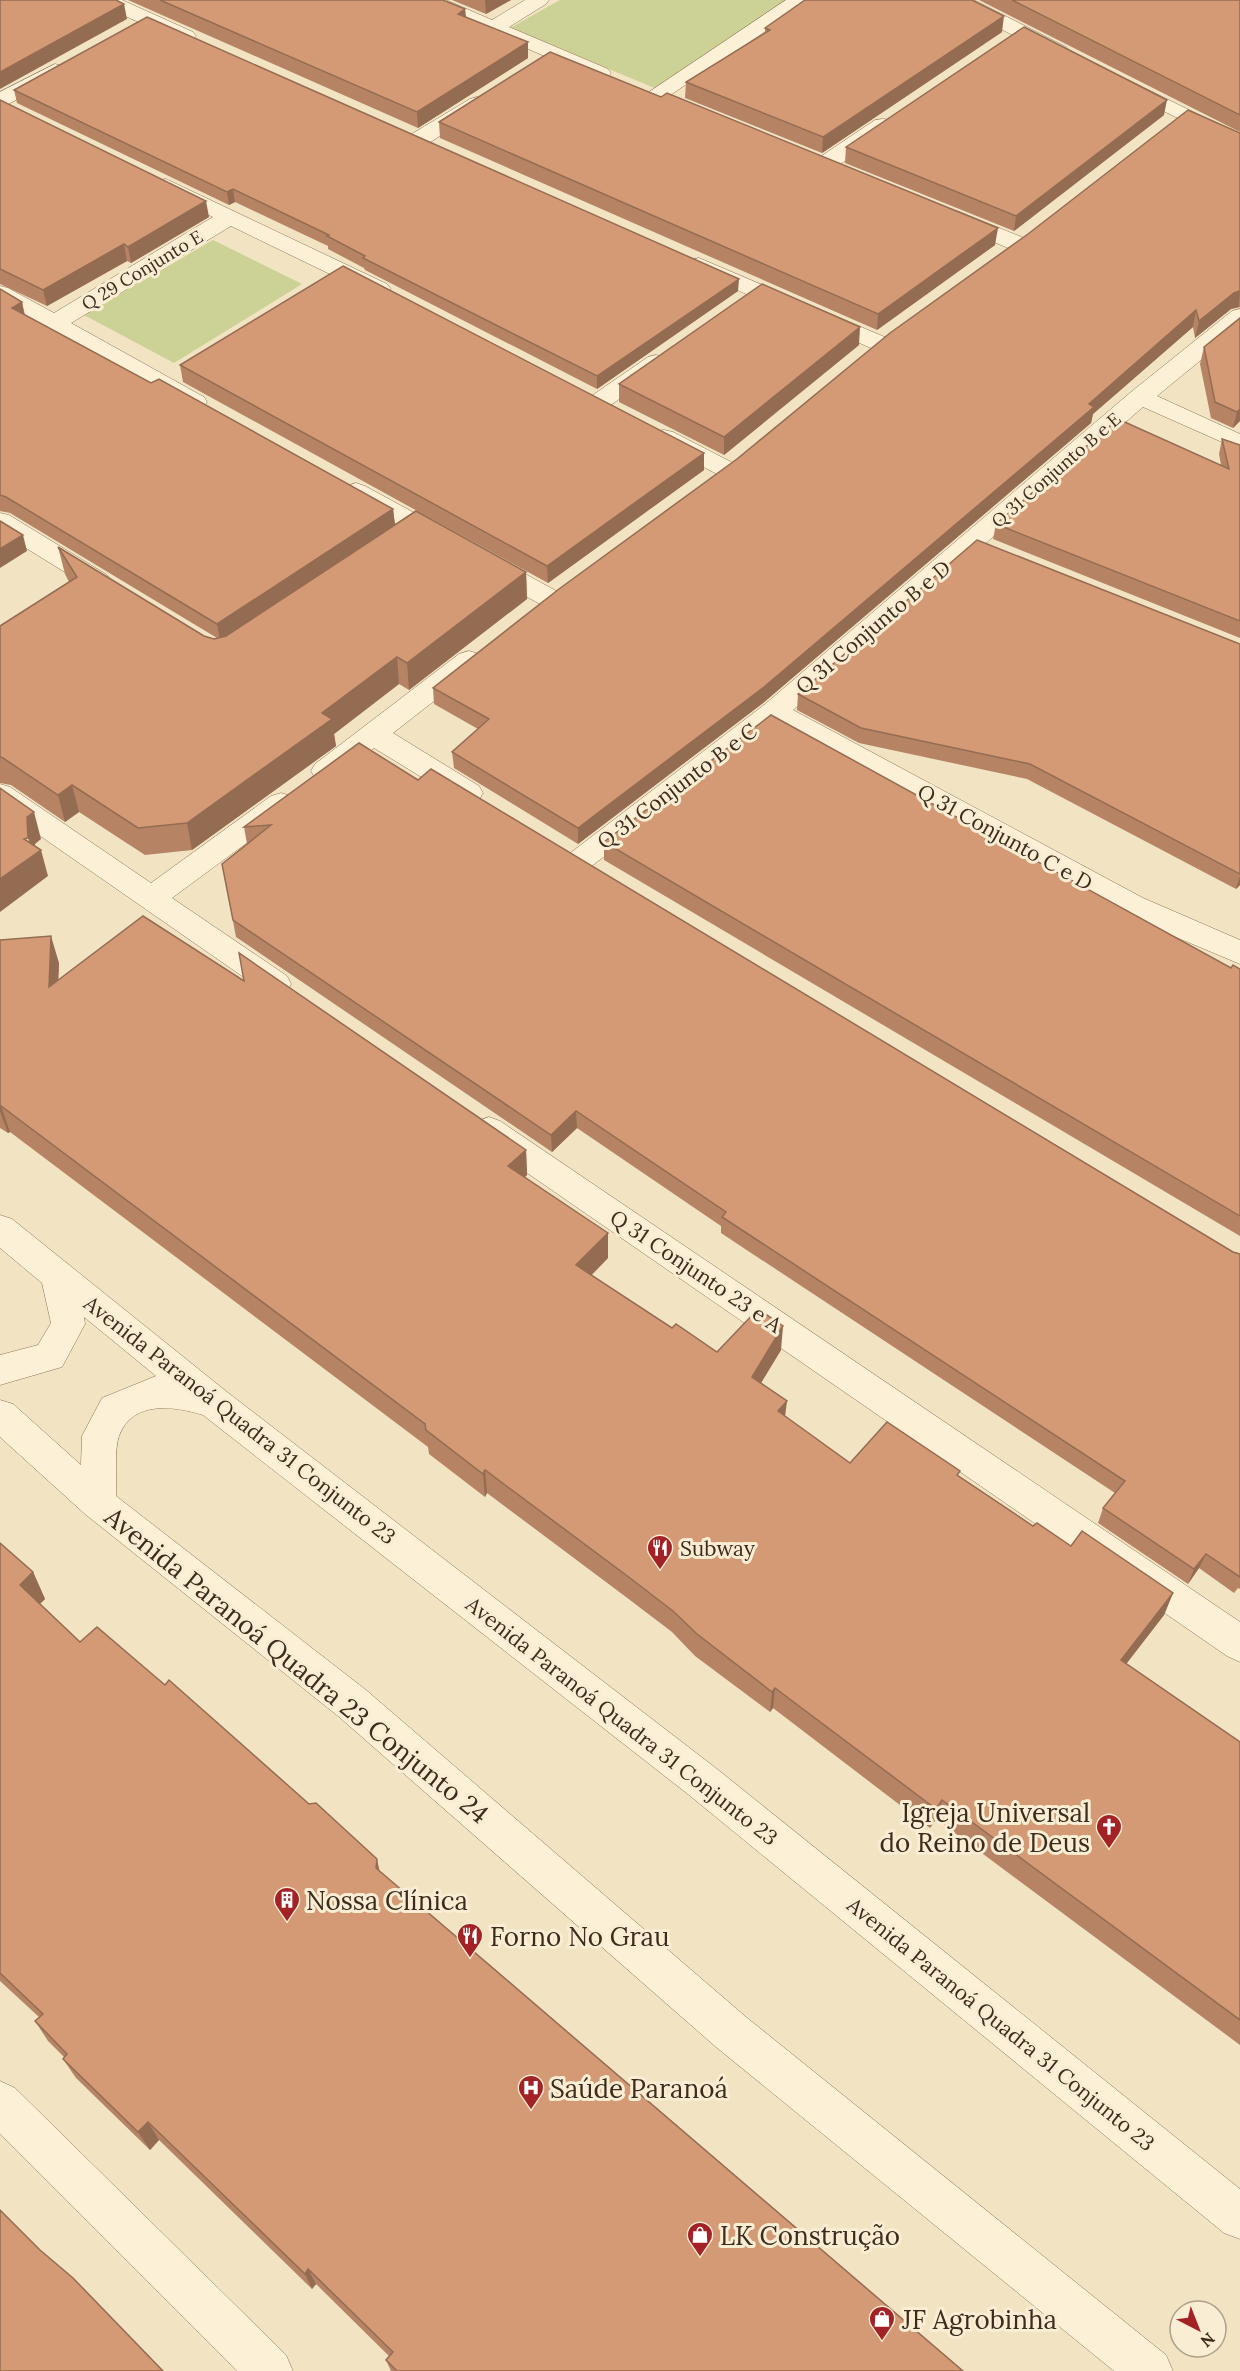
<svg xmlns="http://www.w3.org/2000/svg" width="1240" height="2371" font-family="Lora,serif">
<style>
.green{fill:#ccd295}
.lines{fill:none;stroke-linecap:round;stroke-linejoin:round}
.minor-casing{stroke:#8f7358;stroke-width:1}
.tertiary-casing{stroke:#8f7358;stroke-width:1}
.minor{fill:#fcf0d7;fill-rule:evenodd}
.tertiary{fill:#fcf0d7;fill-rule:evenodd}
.wall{fill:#b68465}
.shaded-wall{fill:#946c52}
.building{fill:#d49a75;stroke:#946c52;stroke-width:1.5}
.labels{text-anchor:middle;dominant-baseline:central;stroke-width:6;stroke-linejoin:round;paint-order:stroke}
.far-street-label{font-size:18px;fill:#3d2c1d;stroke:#f9edd3}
.street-label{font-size:21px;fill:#3d2c1d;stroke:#f9edd3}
.poi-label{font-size:21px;fill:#3d2c1d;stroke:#f9edd3;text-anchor:start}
.near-street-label{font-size:26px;fill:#3d2c1d;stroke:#f9edd3}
.near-poi-label{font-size:26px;fill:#3d2c1d;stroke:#f9edd3;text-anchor:start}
</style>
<rect width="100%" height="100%" fill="#f2e3c3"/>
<!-- green -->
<g class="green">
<path d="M560,0H794L657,89L510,28Z"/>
<path d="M213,240L302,284L174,363L84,315Z"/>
</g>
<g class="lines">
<defs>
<g id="minor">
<path d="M95,0H122L193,32L196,36L193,40H179L98,4Z"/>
<path d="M419,0H446L492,20L525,0H549L546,4L509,27L608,69L611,73L608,77L601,79L594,77L422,4Z"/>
<path d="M786,0H809L806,4L663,100L656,102L649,100L646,96L649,92Z"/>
<path d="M949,0H974L1066,47L1069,51L1066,55H1052L952,4Z"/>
<path d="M55,64L62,66L65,70L62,74L7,105L0,107V92Z"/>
<path d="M1126,79L1240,135V149L1119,89L1116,85L1119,81Z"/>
<path d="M477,97L484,99L488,103L484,107L426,145L418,146L410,145L407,140L410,135L470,99Z"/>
<path d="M883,119L891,120L894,125L891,130L833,169L825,171L817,169L814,164L817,159L875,120Z"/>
<path d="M166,179L387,284L391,289L387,294L379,296L371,294L231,226L71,323L204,397L207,402L204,407L195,409L186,407L0,303V286L8,288L54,313L213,217L158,191L155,186L158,181Z"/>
<path d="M957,211L1024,238L1027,243L1024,248L1016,250L1008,248L949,223L946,218L949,213Z"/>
<path d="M699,258L887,338L891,343L887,348L879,350L871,348L691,270L688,265L691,260Z"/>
<path d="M1240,309V328L1157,396L1240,434V450L1143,407L793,710L1143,898L1240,940V964L1121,914L776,725L589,868L579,871L569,868L564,861L569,854L764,705L1131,392L1232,311Z"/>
<path d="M656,355L664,357L668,362L664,367L608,407L599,409L590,407L587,402L590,397L648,357Z"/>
<path d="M664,430L673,432L735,464L739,469L735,474L726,477L717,474L655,442L652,437L655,432Z"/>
<path d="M356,483L365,486L453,534L457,540L453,546L444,548L435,546L347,496L343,491L347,486Z"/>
<path d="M0,513L9,515L107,575L111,581L107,587L98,589L89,587L0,532Z"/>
<path d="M487,556L496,558L558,592L562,598L558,604L549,607L540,604L478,570L474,564L478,558Z"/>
<path d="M469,651L479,654L483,660L479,666L393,733L479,786L483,793L479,800L469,803L459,800L374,748C357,761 338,784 315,778L311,771L315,764L459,654Z"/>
<path d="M0,784L10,787L151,883L271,796L281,793L291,796L295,803L291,810L172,898L287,976L291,984L287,992L276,995L265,992L0,808Z"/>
<path d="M489,1117L500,1121L1240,1622V1662L1227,1656L478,1139L473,1130L478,1121Z"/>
<path d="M0,2081L15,2088L286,2355L293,2371H237L0,2134Z"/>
</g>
<path id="tertiary" d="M0,1215L12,1219L227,1392L717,1769L1240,2189V2239L1224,2233L689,1795L203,1415C174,1406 132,1400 119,1436C114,1449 117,1480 116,1496L366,1690L746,2017L1166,2355L1173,2371H1114L716,2047L338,1716L85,1514L0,1437V1400L13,1404L81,1465L82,1436L102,1398L156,1376L84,1317L85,1324L62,1367L0,1385V1355L38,1345L51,1323L42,1283L0,1248Z"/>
</defs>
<!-- minor casing -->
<use href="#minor" class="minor-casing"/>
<!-- tertiary casing -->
<use href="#tertiary" class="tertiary-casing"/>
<!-- minor -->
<use href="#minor" class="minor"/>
<!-- tertiary -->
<use href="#tertiary" class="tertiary"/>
</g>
<!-- wall -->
<g class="wall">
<path d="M128,0H443L465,9L466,17L528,58L418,128Z"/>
<path d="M452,0H511L486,14Z"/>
<path d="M979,0H1240V132Z"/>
<path d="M765,28L1002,32L822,153L685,98L686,82L765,34Z"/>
<path d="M14,90L738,291L597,389L365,270L364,268L328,249V246L235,202L229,205L17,103Z"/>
<path d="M661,97L995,245L877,330L440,138L439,122Z"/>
<path d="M0,100L209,217L131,263L127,261L47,306L0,284Z"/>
<path d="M1164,115L1014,231L845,163L846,147Z"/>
<path d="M1240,133V307L1231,309L1195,338L1193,327L1093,414L1091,423L763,703L578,844L454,768L452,752L478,729L434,704L433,688Z"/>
<path d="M0,289L22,302L25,315L151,383L393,509L395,525L526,572L527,599L409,690L399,684L334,734L336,746L192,850L145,855L79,812L65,822L11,785L0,783V626L69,582L65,574L58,547L204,636L214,639L217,638L10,513L0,511Z"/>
<path d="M1240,318V421L1233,428L1211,418L1200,364L1204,347Z"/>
<path d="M859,345L724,455L619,402V384Z"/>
<path d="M180,365L704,453V470L548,583L183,382Z"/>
<path d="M1222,439L1240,445V638L993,539L996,524L1221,465L1219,454Z"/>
<path d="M1240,644V885L1236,889L1027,779L859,743L797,710L798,694Z"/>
<path d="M418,780L1233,1252L1240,1254V1589L1238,1588L1234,1593L1199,1568L1188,1584L1098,1523L1103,1508L1115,1493L721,1233V1226L577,1128L552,1152L236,937L222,864L247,844L244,827Z"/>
<path d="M604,842L1240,969V1236L604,860Z"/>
<path d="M0,940L59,963L58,980L244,981L526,1150L527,1175L524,1178L608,1233V1258L591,1276L672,1328L717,1352L781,1350L761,1383L785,1416L850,1463L959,1476L1033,1526L1071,1546L1173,1593L1164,1615L1126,1664L1240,1742V2045L936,1819L930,1828L773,1708L770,1712L695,1656L672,1632L626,1597L487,1493L485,1497L429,1454L428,1447L10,1132L8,1133L0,1128Z"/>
<path d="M0,1543L33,1572L45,1599L40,1604L80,1642L380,1872L963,2371H391L386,2360L389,2356L316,2284L312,2289L159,2140L150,2150L76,2078L63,2059L64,2057L48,2041L35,2021L39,2017L0,1981Z"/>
</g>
<!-- shaded-wall -->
<g class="shaded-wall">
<path d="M485,0H511L486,14Z"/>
<path d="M124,4L127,19L0,89V72Z"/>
<path d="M465,9L466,25L458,14Z"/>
<path d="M1004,16L1002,32L822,153L823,137Z"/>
<path d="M528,42V58L418,128L417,112Z"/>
<path d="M1167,100L1164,115L1014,231L1016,216Z"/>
<path d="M233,189L235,202L229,205L227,192Z"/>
<path d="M206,201L209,217L131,263L128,247Z"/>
<path d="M998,228L995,245L877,330L878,314Z"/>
<path d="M124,244L127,261L47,306L43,290Z"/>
<path d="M739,279L738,291L597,389V376Z"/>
<path d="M1240,291L1239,307L1231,309L1195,338L1199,321L1234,293Z"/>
<path d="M22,302L25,319L12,308Z"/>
<path d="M1196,310L1193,327L1093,414L1091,423L763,703L578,844V828L1089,404Z"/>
<path d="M860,327L859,345L724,455V437Z"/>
<path d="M1240,409V421L1233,428L1237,412Z"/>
<path d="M704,453V470L548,583L547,566Z"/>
<path d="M393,509L395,525L220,640L217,624Z"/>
<path d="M23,535L27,551L0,568V549Z"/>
<path d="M526,572L527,599L409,690L407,663Z"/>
<path d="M397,657L399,684L334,734L336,746L192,850L187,823L322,713Z"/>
<path d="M72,785L79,812L65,822L58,795Z"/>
<path d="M34,812L41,839L35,844V853L41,850L48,876L0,912V879L33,855L28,838L27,817Z"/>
<path d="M1240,876V885L1236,889Z"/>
<path d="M51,936L59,963L57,1014L49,987Z"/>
<path d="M1,1106L10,1132L8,1133L0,1111V1107Z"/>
<path d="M576,1111L577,1128L552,1152L551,1135Z"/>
<path d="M526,1150L527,1175L509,1192L508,1166Z"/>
<path d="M608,1233V1258L576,1290V1265Z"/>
<path d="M783,1326L781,1350L750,1401L752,1377Z"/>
<path d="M787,1401L784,1425L778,1411Z"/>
<path d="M485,1470L487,1493L485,1497L483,1474Z"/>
<path d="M1206,1554L1199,1568L1188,1584L1194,1569Z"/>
<path d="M33,1572L45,1599L32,1611L20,1585Z"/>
<path d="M1173,1593L1164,1615L1113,1681L1121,1660Z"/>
<path d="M775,1688L773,1708L770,1712L772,1692Z"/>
<path d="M942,1800L936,1819L930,1828L936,1809Z"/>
<path d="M377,1859L382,1882L376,1868Z"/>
<path d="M148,2122L159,2140L150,2150L138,2132Z"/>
<path d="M308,2269L316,2284L312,2289L305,2274Z"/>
</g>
<!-- building -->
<g class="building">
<path d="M0,0H116L124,4L0,72Z"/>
<path d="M160,0H443L465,9L458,14L528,42L417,112Z"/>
<path d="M805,0H972L1004,16L823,137L686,82L770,30L765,28Z"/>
<path d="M1012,0H1240V115Z"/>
<path d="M147,17L739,279L597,376L363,258L365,256L327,236L329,235L233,189L227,192L14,90Z"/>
<path d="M1024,27L1167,100L1016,216L846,147Z"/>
<path d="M550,52L661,97L667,93L998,228L878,314L439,122Z"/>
<path d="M0,100L206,201L128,247L124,244L43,290L0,269Z"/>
<path d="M1188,110L1240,133V291L1234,293L1199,321L1196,310L1089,404L1094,407L764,687L578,828L452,752L489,719L433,688L559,589L737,459L890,333L1028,234Z"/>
<path d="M343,266L704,453L547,566L180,365Z"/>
<path d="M762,284L860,327L724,437L619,384Z"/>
<path d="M0,289L22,302L12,308L151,383L159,379L393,509L217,624L6,497L0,495Z"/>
<path d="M1240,318V409L1237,412L1215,402L1204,347Z"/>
<path d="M1118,419L1229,469L1222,439L1240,445V621L996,524Z"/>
<path d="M416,511L526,572L407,663L397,657L322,713L332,719L187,823L138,828L72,785L58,795L3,758L0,757V626L77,577L58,547L204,636L214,639L226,636Z"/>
<path d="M0,521L23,535L0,549Z"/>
<path d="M977,540L1240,644V874L1030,764L861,728L798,694Z"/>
<path d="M771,715L1231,968L1233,965L1240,969V1216L604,842Z"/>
<path d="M359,743L418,780L431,769L1233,1252L1240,1254V1577L1206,1554L1194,1569L1103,1508L1125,1481L722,1217L726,1212L576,1111L551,1135L233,920L222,864L271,825L244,827Z"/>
<path d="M0,788L34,812L27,817L28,838L24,839L41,850L0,879Z"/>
<path d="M143,916L244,981L239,953L526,1150L508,1166L608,1233L576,1265L672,1328L676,1324L717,1352L758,1309L783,1326L752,1377L787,1401L778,1411L850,1463L887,1422L960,1471L957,1475L1033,1526L1037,1523L1071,1546L1082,1531L1173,1593L1121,1660L1240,1742V2020L942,1800L936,1809L775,1688L772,1692L697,1634L673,1611L626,1575L485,1470L483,1474L426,1430L425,1424L1,1106L0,1107V940L51,936L49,987Z"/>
<path d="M0,1543L33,1572L20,1585L80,1642L97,1627L165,1685L169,1680L309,1804L316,1803L377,1859L376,1868L963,2371H397L386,2360L393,2352L308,2269L305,2274L148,2122L138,2132L63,2059L67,2054L35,2021L43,2014L0,1973Z"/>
<path d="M0,2210L40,2250L73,2278L163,2371H0Z"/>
</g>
<!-- icons -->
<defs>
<symbol id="restaurant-pin" viewBox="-11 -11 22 30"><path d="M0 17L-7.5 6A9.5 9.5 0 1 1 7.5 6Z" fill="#a32226" stroke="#f9edd3"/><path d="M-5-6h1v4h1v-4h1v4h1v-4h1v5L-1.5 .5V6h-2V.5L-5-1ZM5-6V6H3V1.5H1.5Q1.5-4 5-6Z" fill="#fff"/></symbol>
<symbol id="church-pin" viewBox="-11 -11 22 30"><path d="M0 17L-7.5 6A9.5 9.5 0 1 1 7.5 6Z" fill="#a32226" stroke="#f9edd3"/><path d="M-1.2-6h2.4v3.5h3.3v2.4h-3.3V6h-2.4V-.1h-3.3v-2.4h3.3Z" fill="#fff"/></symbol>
<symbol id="building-pin" viewBox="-11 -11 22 30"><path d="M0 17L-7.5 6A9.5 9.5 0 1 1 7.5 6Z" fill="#a32226" stroke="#f9edd3"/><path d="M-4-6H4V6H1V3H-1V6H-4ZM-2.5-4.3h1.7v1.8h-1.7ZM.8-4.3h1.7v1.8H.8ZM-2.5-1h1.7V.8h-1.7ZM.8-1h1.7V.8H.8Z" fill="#fff"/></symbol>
<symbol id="hospital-pin" viewBox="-11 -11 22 30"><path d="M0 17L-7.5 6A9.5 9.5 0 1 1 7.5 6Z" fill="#a32226" stroke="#f9edd3"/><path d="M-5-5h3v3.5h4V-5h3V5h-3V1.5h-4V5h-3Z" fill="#fff"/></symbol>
<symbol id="shop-pin" viewBox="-11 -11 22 30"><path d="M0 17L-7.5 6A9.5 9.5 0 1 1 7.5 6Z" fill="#a32226" stroke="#f9edd3"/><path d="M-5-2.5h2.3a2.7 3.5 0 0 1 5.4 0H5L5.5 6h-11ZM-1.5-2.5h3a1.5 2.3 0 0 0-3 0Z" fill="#fff"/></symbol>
</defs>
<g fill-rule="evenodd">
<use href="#restaurant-pin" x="645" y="1533" width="30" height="40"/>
<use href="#church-pin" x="1094" y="1812" width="30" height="40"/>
<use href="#building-pin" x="272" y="1885" width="30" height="40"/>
<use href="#restaurant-pin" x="455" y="1921" width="30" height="40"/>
<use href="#hospital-pin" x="516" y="2073" width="30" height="40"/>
<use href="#shop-pin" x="685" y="2220" width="30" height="40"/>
<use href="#shop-pin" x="867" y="2304" width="30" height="40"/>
</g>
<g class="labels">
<!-- far-street labels -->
<g class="far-street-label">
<text transform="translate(142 270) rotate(-31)">Q 29 Conjunto E</text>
<text transform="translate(1056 470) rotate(-41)">Q 31 Conjunto B e E</text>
</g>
<!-- street labels -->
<g class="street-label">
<text transform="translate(873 627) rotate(-40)">Q 31 Conjunto B e D</text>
<text transform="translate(677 786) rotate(-37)">Q 31 Conjunto B e C</text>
<text transform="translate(1005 837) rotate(29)">Q 31 Conjunto C e D</text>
<text transform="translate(696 1271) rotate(34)">Q 31 Conjunto 23 e A</text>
<text transform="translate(240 1420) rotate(38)">Avenida Paranoá Quadra 31 Conjunto 23</text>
<text transform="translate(622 1721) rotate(38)">Avenida Paranoá Quadra 31 Conjunto 23</text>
<text transform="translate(1001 2024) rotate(39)">Avenida Paranoá Quadra 31 Conjunto 23</text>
</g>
<!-- poi labels -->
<g class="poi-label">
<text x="680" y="1548">Subway</text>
</g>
<!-- near-street labels -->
<g class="near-street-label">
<text transform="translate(297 1665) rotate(39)">Avenida Paranoá Quadra 23 Conjunto 24</text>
</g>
<!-- near-poi labels -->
<g class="near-poi-label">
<text x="1090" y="1812" text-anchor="end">Igreja Universal<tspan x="1090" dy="30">do Reino de Deus</tspan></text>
<text x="306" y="1900">Nossa Clínica</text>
<text x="490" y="1936">Forno No Grau</text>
<text x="550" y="2088">Saúde Paranoá</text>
<text x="720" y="2235">LK Construção</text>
<text x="902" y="2319">JF Agrobinha</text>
</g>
</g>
<!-- north arrow -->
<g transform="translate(1198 2329) rotate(138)"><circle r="28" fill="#f9edd3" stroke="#aea08a" stroke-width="1.5"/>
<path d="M0-4.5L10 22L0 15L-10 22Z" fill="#a32226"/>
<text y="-9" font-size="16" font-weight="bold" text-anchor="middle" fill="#3d2c1d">N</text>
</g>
</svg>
